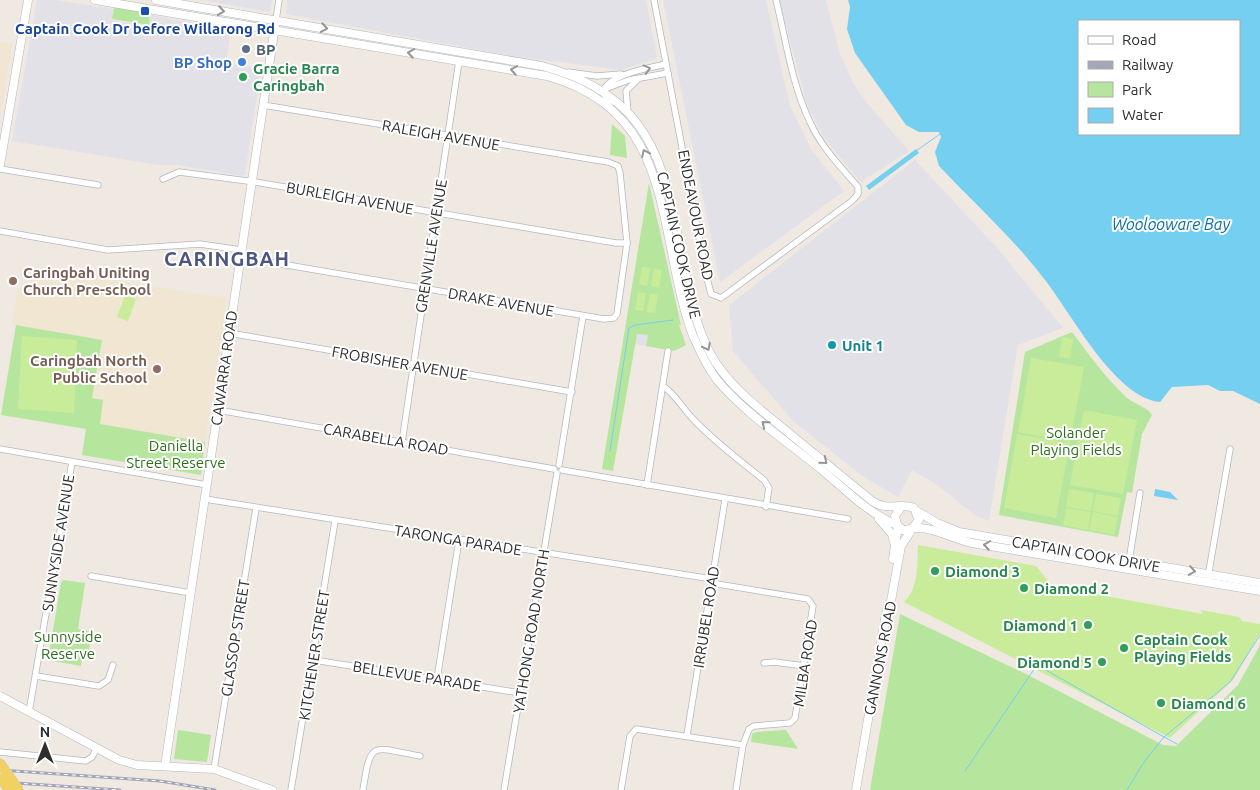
<svg xmlns="http://www.w3.org/2000/svg" width="1260" height="790" font-family="Ubuntu,sans-serif">
<style>
.industrial{fill:#e3e1e8}
.education{fill:#f0e6d1}
.green{fill:#b6e59e}
.pitch{fill:#c9ec9a}
.water{fill:#75cff0;fill-rule:evenodd}
.lines{fill:none;stroke-linecap:round;stroke-linejoin:round}
.stream{stroke:#75cff0;stroke-width:1}
.street-casing{stroke:#b4b7c1;stroke-width:7}
.secondary-casing{stroke:#b4b7c1;stroke-width:9}
.street{stroke:#fff;stroke-width:5.5}
.secondary{stroke:#fff;stroke-width:8}
.rail-casing{stroke:#a3a6b8;stroke-width:3}
.rail{stroke:#fff;stroke-width:1;stroke-dasharray:4;stroke-linecap:butt}
.primary-bridge-casing{stroke:#c9c9c9;stroke-width:10;stroke-linecap:butt}
.primary-bridge{stroke:#f2d163;stroke-width:9}
.oneway{stroke:#969696}
.transit-dot{fill:#1a4fb4;stroke:#fff;stroke-width:2}
.service-dot{fill:#5c6f8a;stroke:#fff;stroke-width:2}
.shop-dot{fill:#3f7fe0;stroke:#fff;stroke-width:2}
.leisure-dot{fill:#2e9e5b;stroke:#fff;stroke-width:2}
.education-dot{fill:#8d6e63;stroke:#fff;stroke-width:2}
.culture-dot{fill:#0f9aa8;stroke:#fff;stroke-width:2}
.labels{text-anchor:middle;dominant-baseline:central;stroke-width:4;stroke-linejoin:round;paint-order:stroke}
.transit-label{font-size:15px;font-weight:bold;fill:#164399;stroke:#fff}
.service-label{font-size:15px;font-weight:bold;fill:#4e5e75;stroke:#fff;text-anchor:start}
.shop-label{font-size:15px;font-weight:bold;fill:#366cbe;stroke:#fff;text-anchor:end}
.leisure-label{font-size:15px;font-weight:bold;fill:#27864d;stroke:#fff;text-anchor:start}
.street-label{font-size:15px;fill:#2e2e2e;stroke:#fff}
.education-label{font-size:15px;font-weight:bold;fill:#785e54;stroke:#fff;text-anchor:start}
.culture-label{font-size:15px;font-weight:bold;fill:#0d838f;stroke:#fff;text-anchor:start}
.park-label{font-size:15px;fill:#2c6e1b;stroke:#fff}
.water-label{font-size:16px;font-style:italic;fill:#0d6fa3;stroke:#fff}
.district-label{font-size:20px;font-weight:bold;letter-spacing:1px;fill:#4d5680;stroke:#fff}
</style>
<rect width="100%" height="100%" fill="#efe9e1"/>
<!-- industrial -->
<g class="industrial">
<path d="M37,0H55L113,9L112,20L149,26L151,15L231,29L226,63L261,70L245,174L242,176L178,165H158L12,141Z"/>
<path d="M202,0H272L270,12Z"/>
<path d="M287,0H646L657,58L622,70L512,56L286,14Z"/>
<path d="M663,0H766L790,106L811,149L844,191L720,282Z"/>
<path d="M779,0H826L840,54L853,83L866,102L909,151L861,182L824,138L807,105Z"/>
<path d="M915,160L999,250L1063,328L1018,345L989,521L976,516L936,484L912,470L898,497L864,477L793,421L733,351L729,305Z"/>
<path d="M637,334L648,335L646,346L634,344Z"/>
</g>
<!-- education -->
<g class="education">
<path d="M0,42L12,44L0,118Z"/>
<path d="M34,267L227,299L205,442L100,424L92,398L102,340L12,324L18,288L30,290Z"/>
</g>
<!-- green -->
<g class="green">
<path d="M114,7L150,13L149,25L112,19Z"/>
<path d="M612,124L625,136L627,158L610,155Z"/>
<path d="M649,183L681,325H679L686,345L674,351L646,346L648,335L637,334L613,471L602,469Z"/>
<path d="M16,325L102,340L92,398L103,400L100,424L205,442L201,475L82,455L86,429L1,415Z"/>
<path d="M1072,332C1089,355 1106,378 1127,398C1135,404 1147,407 1152,415L1142,434L1132,493L1127,492L1118,537L999,515L1025,352Z"/>
<path d="M64,580L85,583L78,629L92,632L88,655H83L81,666L48,660L61,582Z"/>
<path d="M900,614L1024,673L1163,745L1176,746L1238,685L1260,645V790H870Z"/>
<path d="M178,730L211,735L207,762L174,759Z"/>
<path d="M786,730L798,749L751,742L752,734L756,732Z"/>
</g>
<!-- pitch -->
<g class="pitch">
<path d="M642,267L650,268L647,286L639,284Z"/>
<path d="M654,269L662,270L659,288L651,286Z"/>
<path d="M638,292L646,293L643,311L635,310Z"/>
<path d="M650,294L658,295L655,313L647,312Z"/>
<path d="M125,295L136,299L128,321L117,317Z"/>
<path d="M22,336L77,340L74,413L18,409Z"/>
<path d="M1062,337L1073,339L1070,359L1059,357Z"/>
<path d="M1031,358L1084,367L1070,442L1018,432Z"/>
<path d="M1084,410L1137,420L1123,494L1070,485Z"/>
<path d="M1017,434L1070,443L1056,518L1004,508Z"/>
<path d="M1069,489L1094,493L1091,511L1066,507Z"/>
<path d="M1096,494L1121,498L1118,516L1093,511Z"/>
<path d="M1066,508L1091,512L1088,530L1063,525Z"/>
<path d="M1093,512L1118,517L1114,535L1089,530Z"/>
<path d="M918,545L1036,566L1052,586L1203,614L1201,610L1239,617L1242,621L1260,624V633L1233,680L1170,738L904,602C919,588 917,565 918,545Z"/>
</g>
<!-- water -->
<g class="water">
<path d="M848,0H1260V404L1233,391H1220L1208,385L1172,387L1160,402C1115,398 1071,313 1045,280C1014,239 974,203 939,166L935,152L941,137L939,132H919L906,125L855,53L847,29L850,7ZM1239,21V134H1079V21Z"/>
<path d="M916,149L919,153L869,190L866,186Z"/>
<path d="M1155,489L1170,492L1178,500L1154,496Z"/>
</g>
<g class="lines">
<!-- stream -->
<g class="stream">
<path d="M916,151L940,134"/>
<path d="M610,451L629,328L635,325L673,320"/>
<path d="M1177,744L1164,737L1230,682L1260,635"/>
<path d="M965,771L1037,665L1164,737L1144,762L1127,790"/>
</g>
<defs>
<g id="street">
<path d="M654,0L706,274L711,294L721,298L852,201L858,194V187C841,167 821,147 810,122C792,85 786,40 776,0"/>
<path d="M276,20L279,0"/>
<path d="M568,72L597,76L621,74"/>
<path d="M599,91L629,80L668,73"/>
<path d="M610,106L603,92C608,74 650,68 666,64"/>
<path d="M628,112L626,91L637,80"/>
<path d="M0,169L98,185"/>
<path d="M163,179L179,172L255,182L616,243H627"/>
<path d="M0,231L108,250L200,244L241,250"/>
<path d="M240,257L604,319L614,318L617,314L627,243L620,173L618,166L608,162L263,105"/>
<path d="M229,333L572,392"/>
<path d="M663,386C676,395 682,408 694,420C715,442 740,461 764,480L769,488L766,507"/>
<path d="M218,410L554,469"/>
<path d="M402,442L459,61"/>
<path d="M0,449L207,485"/>
<path d="M559,465L583,316"/>
<path d="M562,470L848,519"/>
<path d="M647,485L668,351"/>
<path d="M205,499L712,579"/>
<path d="M1129,561L1140,493"/>
<path d="M91,576L191,593"/>
<path d="M1208,577L1230,449"/>
<path d="M711,583L808,599L813,606L795,718L790,723L754,726L749,729L743,745L736,790"/>
<path d="M314,660L520,693"/>
<path d="M764,663L775,662L804,666"/>
<path d="M36,676L99,686L108,680L113,665"/>
<path d="M437,679L459,540"/>
<path d="M29,712L72,462"/>
<path d="M687,735L725,500"/>
<path d="M0,752L86,761L92,757L97,748"/>
<path d="M214,769L256,508"/>
<path d="M291,790L335,521"/>
<path d="M363,790C371,738 372,748 420,756"/>
<path d="M504,790L557,473"/>
<path d="M621,790L630,736L636,729L743,745"/>
</g>
<g id="secondary">
<path d="M95,0L547,76C653,106 658,187 677,278C682,299 686,321 695,340C701,354 708,368 717,380C747,415 788,442 823,471C846,490 869,514 897,525"/>
<path d="M156,0L542,66C663,99 665,177 687,281C693,310 700,338 716,363C734,390 760,409 784,429C813,453 843,477 872,501C888,512 901,502 914,508L919,520L912,529L903,530L897,525L895,516L901,507"/>
<path d="M0,165L28,0"/>
<path d="M917,511L937,523L959,532L1260,583"/>
<path d="M879,519L892,534L894,542"/>
<path d="M915,528C935,527 952,539 972,543L1260,591"/>
<path d="M893,559L898,526"/>
<path d="M0,696L119,760L137,765L214,769L272,790"/>
<path d="M165,766L275,26"/>
<path d="M856,790L887,608L891,601L901,546L912,529"/>
</g>
</defs>
<!-- street casing -->
<use href="#street" class="street-casing"/>
<!-- secondary casing -->
<use href="#secondary" class="secondary-casing"/>
<!-- street -->
<use href="#street" class="street"/>
<!-- secondary -->
<use href="#secondary" class="secondary"/>
<defs>
<g id="rail">
<path d="M0,770L160,781L215,790"/>
<path d="M0,782L120,790"/>
</g>
</defs>
<!-- rail casing -->
<use href="#rail" class="rail-casing"/>
<!-- rail -->
<use href="#rail" class="rail"/>
<defs>
<g id="primary-bridge">
<path d="M0,763L19,790"/>
<path d="M0,778L9,790"/>
</g>
</defs>
<!-- primary-bridge casing -->
<use href="#primary-bridge" class="primary-bridge-casing"/>
<!-- primary-bridge -->
<use href="#primary-bridge" class="primary-bridge"/>
</g>
<!-- one-way arrows -->
<defs><path id="oneway-chevron" d="M-2-3.5L2.5 0L-2 3.5" fill="none" stroke-width="1.6" stroke-linecap="round" stroke-linejoin="round" transform="scale(1.25)"/></defs>
<g class="oneway">
<use href="#oneway-chevron" transform="translate(221 11) rotate(9)"/>
<use href="#oneway-chevron" transform="translate(324 28) rotate(10)"/>
<use href="#oneway-chevron" transform="translate(411 53) rotate(-171)"/>
<use href="#oneway-chevron" transform="translate(647 69) rotate(-15)"/>
<use href="#oneway-chevron" transform="translate(514 70) rotate(-170)"/>
<use href="#oneway-chevron" transform="translate(645 153) rotate(-116)"/>
<use href="#oneway-chevron" transform="translate(707 347) rotate(63)"/>
<use href="#oneway-chevron" transform="translate(765 424) rotate(-141)"/>
<use href="#oneway-chevron" transform="translate(824 461) rotate(39)"/>
<use href="#oneway-chevron" transform="translate(987 545) rotate(-171)"/>
<use href="#oneway-chevron" transform="translate(1192 571) rotate(9)"/>
</g>
<!-- markers -->
<rect class="transit-dot" x="140" y="6" width="10" height="10" rx="2.5"/>
<circle class="service-dot" cx="246" cy="49" r="5"/>
<circle class="shop-dot" cx="242" cy="62" r="5"/>
<g class="leisure-dot">
<circle cx="243" cy="77" r="5"/>
<circle cx="935" cy="571" r="5"/>
<circle cx="1024" cy="588" r="5"/>
<circle cx="1088" cy="625" r="5"/>
<circle cx="1124" cy="648" r="5"/>
<circle cx="1102" cy="662" r="5"/>
<circle cx="1161" cy="703" r="5"/>
</g>
<g class="education-dot">
<circle cx="13" cy="281" r="5"/>
<circle cx="157" cy="369" r="5"/>
</g>
<circle class="culture-dot" cx="832" cy="345" r="5"/>
<g class="labels">
<!-- transit labels -->
<g class="transit-label">
<text x="145" y="28">Captain Cook Dr before Willarong Rd</text>
</g>
<!-- service labels -->
<g class="service-label">
<text x="256" y="49">BP</text>
</g>
<!-- shop labels -->
<g class="shop-label">
<text x="232" y="62">BP Shop</text>
</g>
<!-- leisure labels -->
<g class="leisure-label">
<text x="253" y="68">Gracie Barra<tspan x="253" dy="17">Caringbah</tspan></text>
<text x="945" y="571">Diamond 3</text>
<text x="1034" y="588">Diamond 2</text>
<text x="1078" y="625" text-anchor="end">Diamond 1</text>
<text x="1134" y="639">Captain Cook<tspan x="1134" dy="17">Playing Fields</tspan></text>
<text x="1092" y="662" text-anchor="end">Diamond 5</text>
<text x="1171" y="703">Diamond 6</text>
</g>
<!-- street labels -->
<g class="street-label">
<text transform="translate(441 135) rotate(10)">RALEIGH AVENUE</text>
<text transform="translate(350 198) rotate(10)">BURLEIGH AVENUE</text>
<text transform="translate(696 215) rotate(79)">ENDEAVOUR ROAD</text>
<text transform="translate(679 245) rotate(77)">CAPTAIN COOK DRIVE</text>
<text transform="translate(431 246) rotate(-81)">GRENVILLE AVENUE</text>
<text transform="translate(501 302) rotate(10)">DRAKE AVENUE</text>
<text transform="translate(400 363) rotate(10)">FROBISHER AVENUE</text>
<text transform="translate(224 368) rotate(-82)">CAWARRA ROAD</text>
<text transform="translate(386 439) rotate(10)">CARABELLA ROAD</text>
<text transform="translate(458 540) rotate(9)">TARONGA PARADE</text>
<text transform="translate(58 543) rotate(-81)">SUNNYSIDE AVENUE</text>
<text transform="translate(1086 554) rotate(10)">CAPTAIN COOK DRIVE</text>
<text transform="translate(706 617) rotate(-81)">IRRUBEL ROAD</text>
<text transform="translate(531 631) rotate(-81)">YATHONG ROAD NORTH</text>
<text transform="translate(235 638) rotate(-81)">GLASSOP STREET</text>
<text transform="translate(314 655) rotate(-81)">KITCHENER STREET</text>
<text transform="translate(880 658) rotate(-79)">GANNONS ROAD</text>
<text transform="translate(805 663) rotate(-81)">MILBA ROAD</text>
<text transform="translate(417 676) rotate(9)">BELLEVUE PARADE</text>
</g>
<!-- education labels -->
<g class="education-label">
<text x="23" y="272">Caringbah Uniting<tspan x="23" dy="17">Church Pre-school</tspan></text>
<text x="147" y="360" text-anchor="end">Caringbah North<tspan x="147" dy="17">Public School</tspan></text>
</g>
<!-- culture labels -->
<g class="culture-label">
<text x="842" y="345">Unit 1</text>
</g>
<!-- park labels -->
<g class="park-label">
<text x="1076" y="432">Solander<tspan x="1076" dy="17">Playing Fields</tspan></text>
<text x="176" y="445">Daniella<tspan x="176" dy="17">Street Reserve</tspan></text>
<text x="68" y="636">Sunnyside<tspan x="68" dy="17">Reserve</tspan></text>
</g>
<!-- water labels -->
<g class="water-label">
<text x="1171" y="224">Woolooware Bay</text>
</g>
<!-- district labels -->
<g class="district-label">
<text x="227" y="258">CARINGBAH</text>
</g>
</g>
<!-- legend -->
<rect x="1078" y="20" width="162" height="115" fill="#ffffff" stroke="#ababab"/>
<rect x="1088" y="36" width="25" height="8" fill="#ffffff" stroke="#ababab"/>
<text x="1122" y="45" font-size="15" fill="#2e2e2e">Road</text>
<rect x="1088" y="61" width="25" height="8" fill="#a3a6b8" stroke="#ababab"/>
<text x="1122" y="70" font-size="15" fill="#2e2e2e">Railway</text>
<rect x="1088" y="82" width="25" height="15" fill="#b6e59e" stroke="#ababab"/>
<text x="1122" y="95" font-size="15" fill="#2e2e2e">Park</text>
<rect x="1088" y="108" width="25" height="15" fill="#75cff0" stroke="#ababab"/>
<text x="1122" y="120" font-size="15" fill="#2e2e2e">Water</text>
<!-- north arrow -->
<g transform="translate(45 745)" stroke="#ffffff" stroke-width="4" paint-order="stroke">
<path d="M0-4L9 19L0 12L-9 19Z" fill="#2e2e2e"/>
<text y="-8" font-size="14" font-weight="bold" text-anchor="middle" fill="#2e2e2e">N</text>
</g>
</svg>
